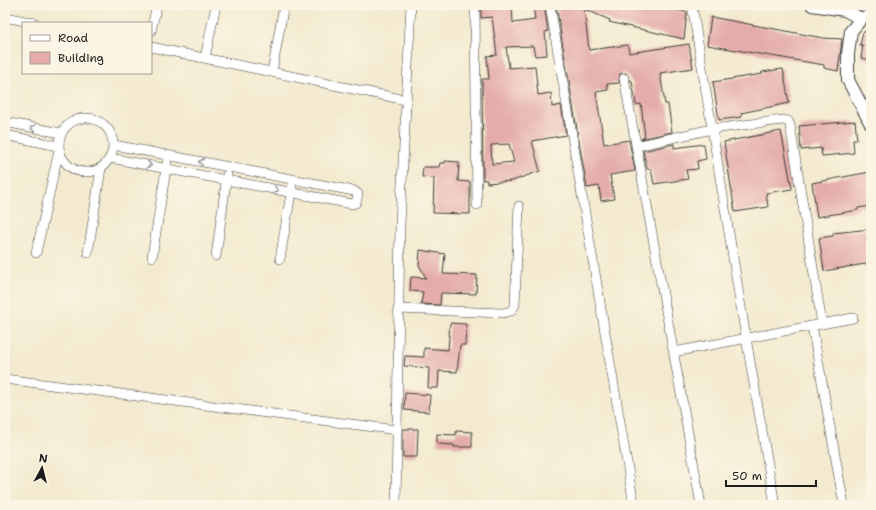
<svg xmlns="http://www.w3.org/2000/svg" width="876" height="510" font-family="'Shantell Sans',sans-serif">
<style>
.building{fill:#e4acaa;fill-rule:evenodd}
.lines{fill:none;stroke-linecap:round;stroke-linejoin:round}
.minor-casing{stroke:#3c3b37;stroke-width:10}
.tertiary-casing{stroke:#3c3b37;stroke-width:14}
.minor{stroke:#fff;stroke-width:9}
.tertiary{stroke:#fff;stroke-width:12}
.oneway{stroke:#999}
</style>
<rect width="100%" height="100%" fill="#fcf5e5"/>
<filter id="ink" filterUnits="userSpaceOnUse"><feTurbulence type="fractalNoise" baseFrequency=".025" numOctaves="2"/><feDisplacementMap in="SourceGraphic" scale="8" xChannelSelector="R" yChannelSelector="G"/><feConvolveMatrix kernelMatrix="1 2 1 2 8 2 1 2 1" color-interpolation-filters="sRGB"/></filter>
<filter id="wash" filterUnits="userSpaceOnUse"><feTurbulence type="fractalNoise" baseFrequency=".012" numOctaves="4" result="noise"/><feDisplacementMap in="SourceGraphic" scale="16" xChannelSelector="R" yChannelSelector="G"/><feGaussianBlur stdDeviation="0.9" result="paint"/><feColorMatrix in="noise" values="0 0 0 0 0 0 0 0 0 0 0 0 0 0 0 0 0 1.4 0 .05"/><feComposite in="paint" operator="in"/></filter>
<g filter="url(#wash)">
<rect width="100%" height="100%" fill="#f3eacf"/>
<g id="blocks">
<!-- building -->
<g class="building">
<path d="M481,5H512L513,23L535,20L533,5H544L548,31L545,32L547,55L535,56L533,46L506,47L509,68L535,66L538,95L551,93L552,107L561,105L566,135L532,141L540,171L512,181L487,183V180H483L482,79H489L487,56L497,55L492,17L481,18ZM509,144L514,162L492,164L491,145Z"/>
<path d="M556,5H649L687,12L684,39L609,22L610,20L584,9L589,50L628,45L629,53L689,44L693,68L660,73L665,104H668L672,132L641,139L645,137L641,104L636,105L632,81H631L626,73L620,74L619,83L607,84L608,90L596,92L604,144L629,140L635,171L610,175L614,199L601,201L599,186L587,188Z"/>
<path d="M711,17L823,38L842,39L838,71L824,68V65L707,45Z"/>
<path d="M867,29H871V60L861,58L863,45H860L863,32H866Z"/>
<path d="M783,69L789,103L741,113L742,117L719,120L713,82L762,74V72Z"/>
<path d="M855,121L857,140H853L854,153L822,156L821,148L801,150L799,126Z"/>
<path d="M781,131L792,189L766,193L768,207L735,212L724,142Z"/>
<path d="M674,144V148L704,144L706,159L697,161L698,169L686,170L688,179L654,184L651,169H647L643,151Z"/>
<path d="M445,161L459,162L458,181L470,182V214L433,213L434,178L422,177L423,167H439L440,163H445Z"/>
<path d="M870,172L871,206L858,208V210L817,217L812,183Z"/>
<path d="M871,229V263L824,271L819,238L833,236V233Z"/>
<path d="M420,250L445,254L443,274L477,275L476,294L441,293L440,305L421,304L423,292L410,291L411,277L426,278L419,265Z"/>
<path d="M450,323L466,324L465,345H460L457,372L439,371L438,388H428L429,368L404,366L405,356L424,357V348L448,350Z"/>
<path d="M405,393L430,395L429,412L404,410Z"/>
<path d="M403,429H418L417,457H403Z"/>
<path d="M456,431L472,432V447H454V445L437,444V434L456,435Z"/>
</g>
</g>
</g>
<g filter="url(#ink)">
<use href="#blocks" fill-opacity="0" stroke="#3c3b37" stroke-width="1"/>
<g class="lines">
<defs>
<g id="minor">
<path d="M475,5L477,205"/>
<path d="M550,5L634,505"/>
<path d="M692,5L746,338L775,505"/>
<path d="M5,17L35,23"/>
<path d="M861,19L871,13"/>
<path d="M151,31L157,5"/>
<path d="M151,47L406,100"/>
<path d="M205,58L216,5"/>
<path d="M272,72L284,5"/>
<path d="M624,78L701,505"/>
<circle cx="86" cy="145" r="27"/>
<path d="M5,122L61,133"/>
<path d="M5,135L58,146"/>
<path d="M636,146L712,129L782,120L788,121L790,125L822,324"/>
<path d="M110,158L352,204L356,203L358,194L354,191L114,145"/>
<path d="M36,253L59,150"/>
<path d="M88,253L101,168"/>
<path d="M216,256L227,175"/>
<path d="M152,257L167,163"/>
<path d="M280,259L292,187"/>
<path d="M398,309L503,313L511,311L515,305L519,206"/>
<path d="M812,326L844,505"/>
<path d="M674,352L853,318"/>
<path d="M5,379L397,430"/>
<path d="M396,505L400,223L411,5"/>
</g>
<path id="tertiary" d="M812,5L845,10L861,19L851,31L848,54V80L871,124"/>
</defs>
<!-- minor casing -->
<use href="#minor" class="minor-casing"/>
<!-- tertiary casing -->
<use href="#tertiary" class="tertiary-casing"/>
<!-- minor -->
<use href="#minor" class="minor"/>
<!-- tertiary -->
<use href="#tertiary" class="tertiary"/>
</g>
<!-- one-way arrows -->
<defs><path id="oneway-chevron" d="M-2-3.5L2.5 0L-2 3.5" fill="none" stroke-width="1.6" stroke-linecap="round" stroke-linejoin="round"/></defs>
<g class="oneway">
<use href="#oneway-chevron" transform="translate(33 128) rotate(-169)"/>
<use href="#oneway-chevron" transform="translate(201 162) rotate(-169)"/>
<use href="#oneway-chevron" transform="translate(149 165) rotate(11)"/>
<use href="#oneway-chevron" transform="translate(276 190) rotate(11)"/>
</g>
</g>
<!-- margin -->
<rect width="876" height="510" fill="none" stroke="#fcf5e5" stroke-width="20"/>
<!-- legend -->
<rect x="22" y="22" width="130" height="52" fill="#fcf5e5" stroke="#a29e95"/>
<rect x="30" y="35" width="20" height="6" fill="#ffffff" stroke="#a29e95"/>
<text x="58" y="42" font-size="12" fill="#1c1c1c">Road</text>
<rect x="30" y="52" width="20" height="12" fill="#e4acaa" stroke="#a29e95"/>
<text x="58" y="62" font-size="12" fill="#1c1c1c">Building</text>
<!-- north arrow -->
<g transform="translate(42 468) rotate(7)" stroke="#fcf5e5" stroke-width="3" paint-order="stroke">
<path d="M0-3L7 15L0 10L-7 15Z" fill="#1c1c1c"/>
<text y="-6" font-size="11" font-weight="bold" text-anchor="middle" fill="#1c1c1c">N</text>
</g>
<!-- scale -->
<path d="M726 480v6h90v-6" fill="none" stroke="#1c1c1c" stroke-width="2"/>
<text x="732" y="480" font-size="12" fill="#1c1c1c" stroke="#fcf5e5" stroke-width="3" paint-order="stroke">50 m</text>
</svg>
